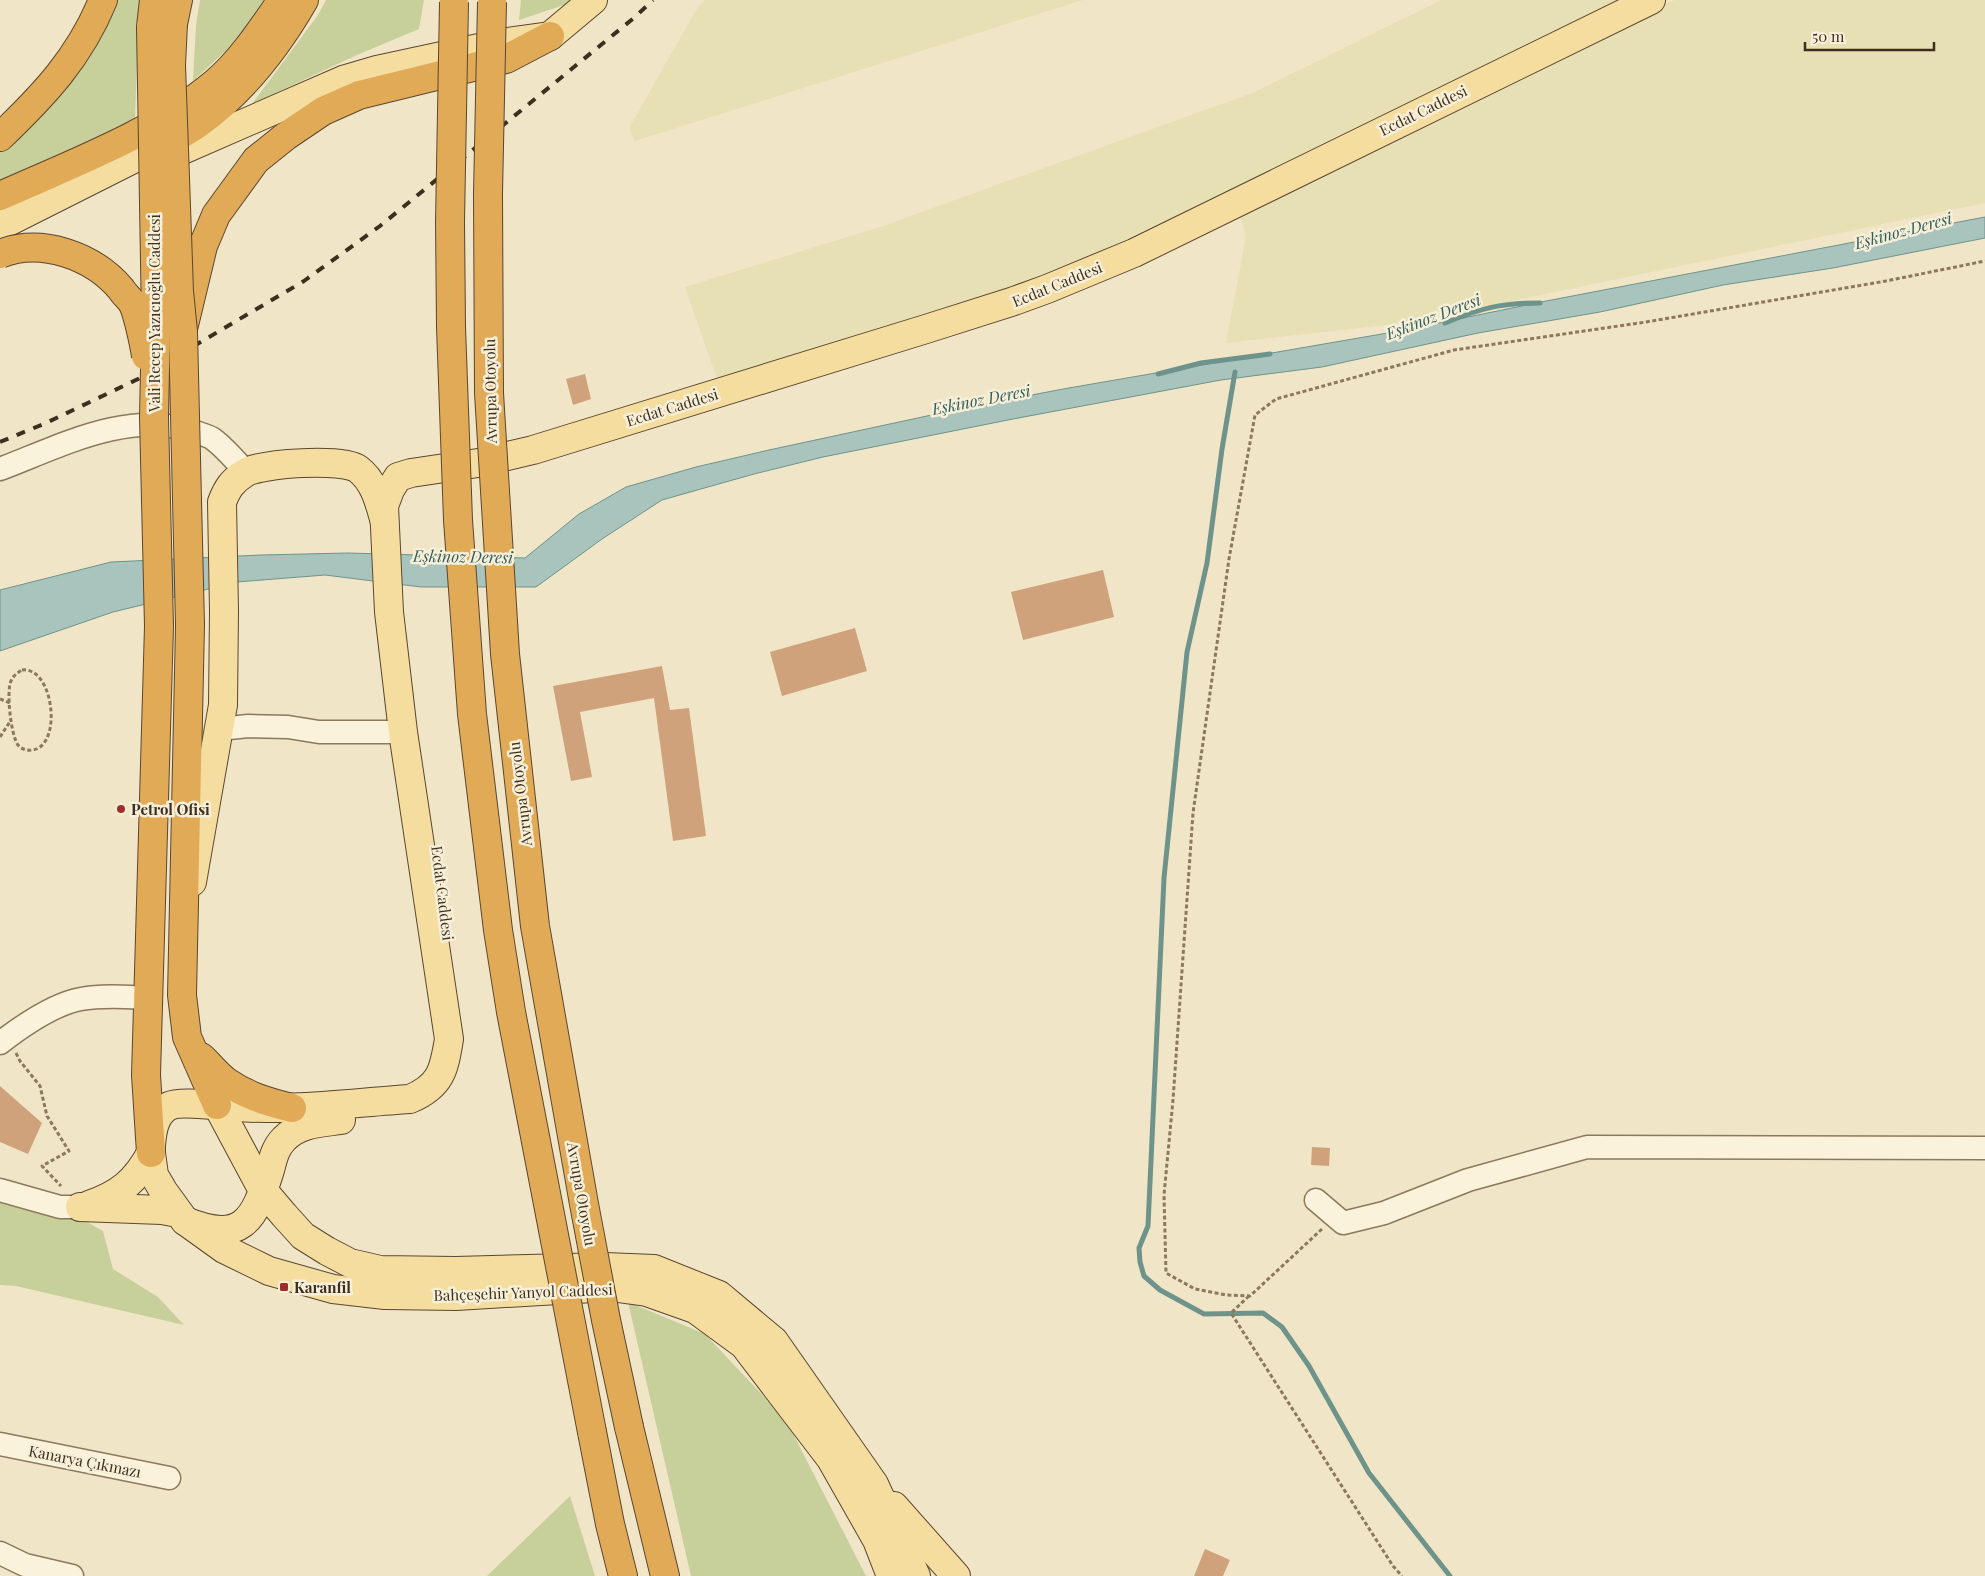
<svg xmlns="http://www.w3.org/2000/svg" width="1985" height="1576" font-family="'Playfair Display',serif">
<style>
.farmland{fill:#e6e0b4}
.green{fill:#c7cf9a}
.water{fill:#a8c4bd;stroke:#6e938b}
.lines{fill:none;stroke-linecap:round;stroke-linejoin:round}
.stream{stroke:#6e938b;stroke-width:5}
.building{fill:#cfa27c}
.minor-casing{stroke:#8d785b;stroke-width:25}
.major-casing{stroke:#5b4630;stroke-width:30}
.highway-casing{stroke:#5b4630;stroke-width:30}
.path{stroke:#8d785b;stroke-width:3;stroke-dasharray:4 2.5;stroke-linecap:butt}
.minor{stroke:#faf2db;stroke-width:22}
.major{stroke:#f4dd9f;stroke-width:28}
.highway{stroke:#e1aa57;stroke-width:28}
.rail{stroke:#3d2f20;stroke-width:4;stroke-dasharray:9 9;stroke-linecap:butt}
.highway-bridge-casing{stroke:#5b4630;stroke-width:30;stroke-linecap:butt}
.highway-bridge{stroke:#e1aa57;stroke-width:28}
.poi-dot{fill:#9e2d29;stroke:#f7efd7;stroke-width:2}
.labels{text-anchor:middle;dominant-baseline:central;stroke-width:5;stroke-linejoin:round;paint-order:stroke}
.street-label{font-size:15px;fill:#3d2f20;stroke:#f7efd7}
.poi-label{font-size:15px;font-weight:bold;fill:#3d2f20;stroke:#f7efd7;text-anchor:start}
.water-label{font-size:16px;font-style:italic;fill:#2e5d5c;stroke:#f7efd7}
</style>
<rect width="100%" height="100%" fill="#f0e6c7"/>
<!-- farmland -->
<g class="farmland">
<path d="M704,0H1083L635,141L629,128L696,10Z"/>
<path d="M1441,0H1626L1152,232L979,302L718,382L685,287L880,227L1255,92Z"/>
<path d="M1675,0H1985V203L1405,323L1226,343L1246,236L1239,213L1650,9Z"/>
</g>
<!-- green -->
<g class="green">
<path d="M116,0H139L135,120L0,181V151L36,117Z"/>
<path d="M200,0H264L244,34L193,81L196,25Z"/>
<path d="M326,0H424L419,29L357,55L252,104L318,15Z"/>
<path d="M521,0H571L567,4L519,20Z"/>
<path d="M0,1190L60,1207L103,1231L113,1269L158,1297L184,1325L16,1286L0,1285Z"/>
<path d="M628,1302L705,1334L786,1420L866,1576H691Z"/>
<path d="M570,1496L595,1576H487Z"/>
</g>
<!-- water -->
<path class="water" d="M1985,217V238L1833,268L1723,285L1600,312L1478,333L1322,367L1221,380L1013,419L823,457L754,474L662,500L602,539L536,587H421L325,575L237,582L113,612L0,651V590L111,562L261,555L348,553L525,558L579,514L626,487L696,467L769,450L964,408L1063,389L1405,330L1541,302Z"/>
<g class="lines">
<!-- stream -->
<g class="stream">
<path d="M1445,323C1481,308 1501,303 1540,303"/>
<path d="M1235,372L1222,449L1207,563L1187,652L1164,878L1148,1226L1139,1248L1140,1262L1144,1276L1160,1290L1204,1314L1263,1313L1282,1327L1309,1366L1369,1473L1450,1576"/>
<path d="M1158,374L1201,363L1270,354"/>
</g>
</g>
<!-- building -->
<g class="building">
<path d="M585,374L591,399L573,405L566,379Z"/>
<path d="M1103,570L1114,617L1023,640L1011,592Z"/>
<path d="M855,628L867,671L782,696L770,652Z"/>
<path d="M662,666L670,710L689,708L706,836L673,841L654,698L580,712L592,777L571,781L553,686Z"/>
<path d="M0,1086L42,1123L28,1154L0,1142Z"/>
<path d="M1312,1147L1330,1148L1329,1166L1311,1165Z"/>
<path d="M1205,1549L1230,1560L1223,1576H1194Z"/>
</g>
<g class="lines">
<defs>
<g id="minor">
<path d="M0,469C61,446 129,409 195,432C201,434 209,436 213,439C225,448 236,461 246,472"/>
<path d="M220,729L248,726L288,727L319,732H403"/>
<path d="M0,1043C22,1026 53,1004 81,999C103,995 126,997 147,998"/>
<path d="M0,1190L60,1207H80"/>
<path d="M1316,1200L1343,1223L1384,1213L1468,1180L1587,1147L1985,1148"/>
<path d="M0,1444L169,1478"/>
<path d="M0,1553L25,1565L72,1576"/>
</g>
<g id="major">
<path d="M0,226L143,154L168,153L185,149L343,80L377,70L507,42L550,36L593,0"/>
<path d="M192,882L223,705L224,611L222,502C227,489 232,481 245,473C260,463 344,458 358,469C374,481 379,501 384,519"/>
<path d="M217,1105L262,1189L284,1215L303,1236L327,1251L350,1263L380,1270L456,1271L605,1267L654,1269L719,1295L774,1341L874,1484L916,1576"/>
<path d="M151,1146C152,1132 154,1114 169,1106C180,1101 210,1105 223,1106C285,1112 348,1103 410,1099C441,1086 444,1070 449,1039L403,732L389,612L384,506L390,490L398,477L411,473L478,463L533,450L926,329L1014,301L1047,289L1134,253L1651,0"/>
<path d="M151,1153L154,1175L164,1192L185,1221L224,1249L269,1271L333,1289L385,1295L456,1296L610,1287L647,1292L695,1309L744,1345L831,1459L877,1540L891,1576"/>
<path d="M89,1205C120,1194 135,1182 151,1153"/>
<path d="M80,1207L162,1210L178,1213"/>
<path d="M185,1221C241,1244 254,1222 270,1170C273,1159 275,1148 284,1139C299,1123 320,1123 341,1120"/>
<path d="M894,1506L956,1576"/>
</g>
<g id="highway">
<path d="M173,24L178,0"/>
<path d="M151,27L154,0"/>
<path d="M0,137C44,95 80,57 103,0"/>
<path d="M155,148C170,140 186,133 199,123C243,91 277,47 304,0"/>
<path d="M0,196C69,165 157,132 215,83C242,60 262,29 282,0"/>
<path d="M184,325L203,246L216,215L256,160L286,136L323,111L359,95L506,59L550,36"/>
<path d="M190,625L182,995L187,1037L217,1105"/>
<path d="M201,1057C210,1065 217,1075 227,1082C247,1096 268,1102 292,1108"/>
<path d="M151,1153L146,1075L159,626"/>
<path d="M629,1427L665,1576"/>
<path d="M592,1432L610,1524L623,1576"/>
</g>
</defs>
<!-- minor casing -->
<use href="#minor" class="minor-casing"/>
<!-- major casing -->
<use href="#major" class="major-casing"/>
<!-- highway casing -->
<use href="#highway" class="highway-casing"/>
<!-- path -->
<g class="path">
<path d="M22,670C54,666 63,747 32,750C27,751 21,749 18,745C11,736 6,691 11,681C13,676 17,673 22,670Z"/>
<path d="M0,699L10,703"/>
<path d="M0,737L11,720"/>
<path d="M16,1053L20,1061L40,1086L47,1116L69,1151L42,1166L61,1186"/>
<path d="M1322,1229L1250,1296L1226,1295L1195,1289L1166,1273L1164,1195L1173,1100L1193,813L1229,559L1255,415L1276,399L1454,350L1646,322L1886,281L1985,261"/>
<path d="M1249,1296L1231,1313L1393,1566L1402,1576"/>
</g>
<!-- minor -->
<use href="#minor" class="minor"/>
<!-- major -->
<use href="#major" class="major"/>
<!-- highway -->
<use href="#highway" class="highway"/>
<!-- rail -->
<path class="rail" d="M0,442L46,423L138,379L304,281L380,226L635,17L653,0"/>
<defs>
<g id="highway-bridge">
<path d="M454,2L450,222L451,327L458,520L472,714L498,930L511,1012L592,1432"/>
<path d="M492,2L488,194L489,393L505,654L535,926L584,1204L606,1320L629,1427"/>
<path d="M173,24L171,65L179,291L183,332L190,625"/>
<path d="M151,27L156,321L154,417L159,626"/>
<path d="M0,254C41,237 93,256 121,289C124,294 130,299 133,304C138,315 144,343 146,356"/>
</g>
</defs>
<!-- highway-bridge casing -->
<use href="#highway-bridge" class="highway-bridge-casing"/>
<!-- highway-bridge -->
<use href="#highway-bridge" class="highway-bridge"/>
</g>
<!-- markers -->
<g class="poi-dot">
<circle cx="121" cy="809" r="5"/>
<rect x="279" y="1282" width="10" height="10" rx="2.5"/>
</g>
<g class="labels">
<!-- street labels -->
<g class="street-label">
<text transform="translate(1423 110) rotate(-26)">Ecdat Caddesi</text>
<text transform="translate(1057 284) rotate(-22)">Ecdat Caddesi</text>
<text transform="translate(154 313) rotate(-90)">Vali Recep Yazıcıoğlu Caddesi</text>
<text transform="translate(490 391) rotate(-91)">Avrupa Otoyolu</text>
<text transform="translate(672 407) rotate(-17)">Ecdat Caddesi</text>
<text transform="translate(520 794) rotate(-97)">Avrupa Otoyolu</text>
<text transform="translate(443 893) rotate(83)">Ecdat Caddesi</text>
<text transform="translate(582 1194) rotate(80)">Avrupa Otoyolu</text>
<text transform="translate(523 1292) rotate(-2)">Bahçeşehir Yanyol Caddesi</text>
<text transform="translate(85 1461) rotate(11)">Kanarya Çıkmazı</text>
</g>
<!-- poi labels -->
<g class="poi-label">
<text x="131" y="809">Petrol Ofisi</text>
<text x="294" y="1287">Karanfil</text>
</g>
<!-- water labels -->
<g class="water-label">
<text transform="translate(1903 230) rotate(-15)">Eşkinoz Deresi</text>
<text transform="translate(1433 316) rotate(-21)">Eşkinoz Deresi</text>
<text transform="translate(981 399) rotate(-11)">Eşkinoz Deresi</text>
<text transform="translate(463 556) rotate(1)">Eşkinoz Deresi</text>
</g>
</g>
<!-- scale -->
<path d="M1805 42v8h129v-8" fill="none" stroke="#3d2f20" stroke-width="2.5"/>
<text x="1812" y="42" font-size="15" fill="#3d2f20" stroke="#f7efd7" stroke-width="4" paint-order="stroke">50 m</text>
</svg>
